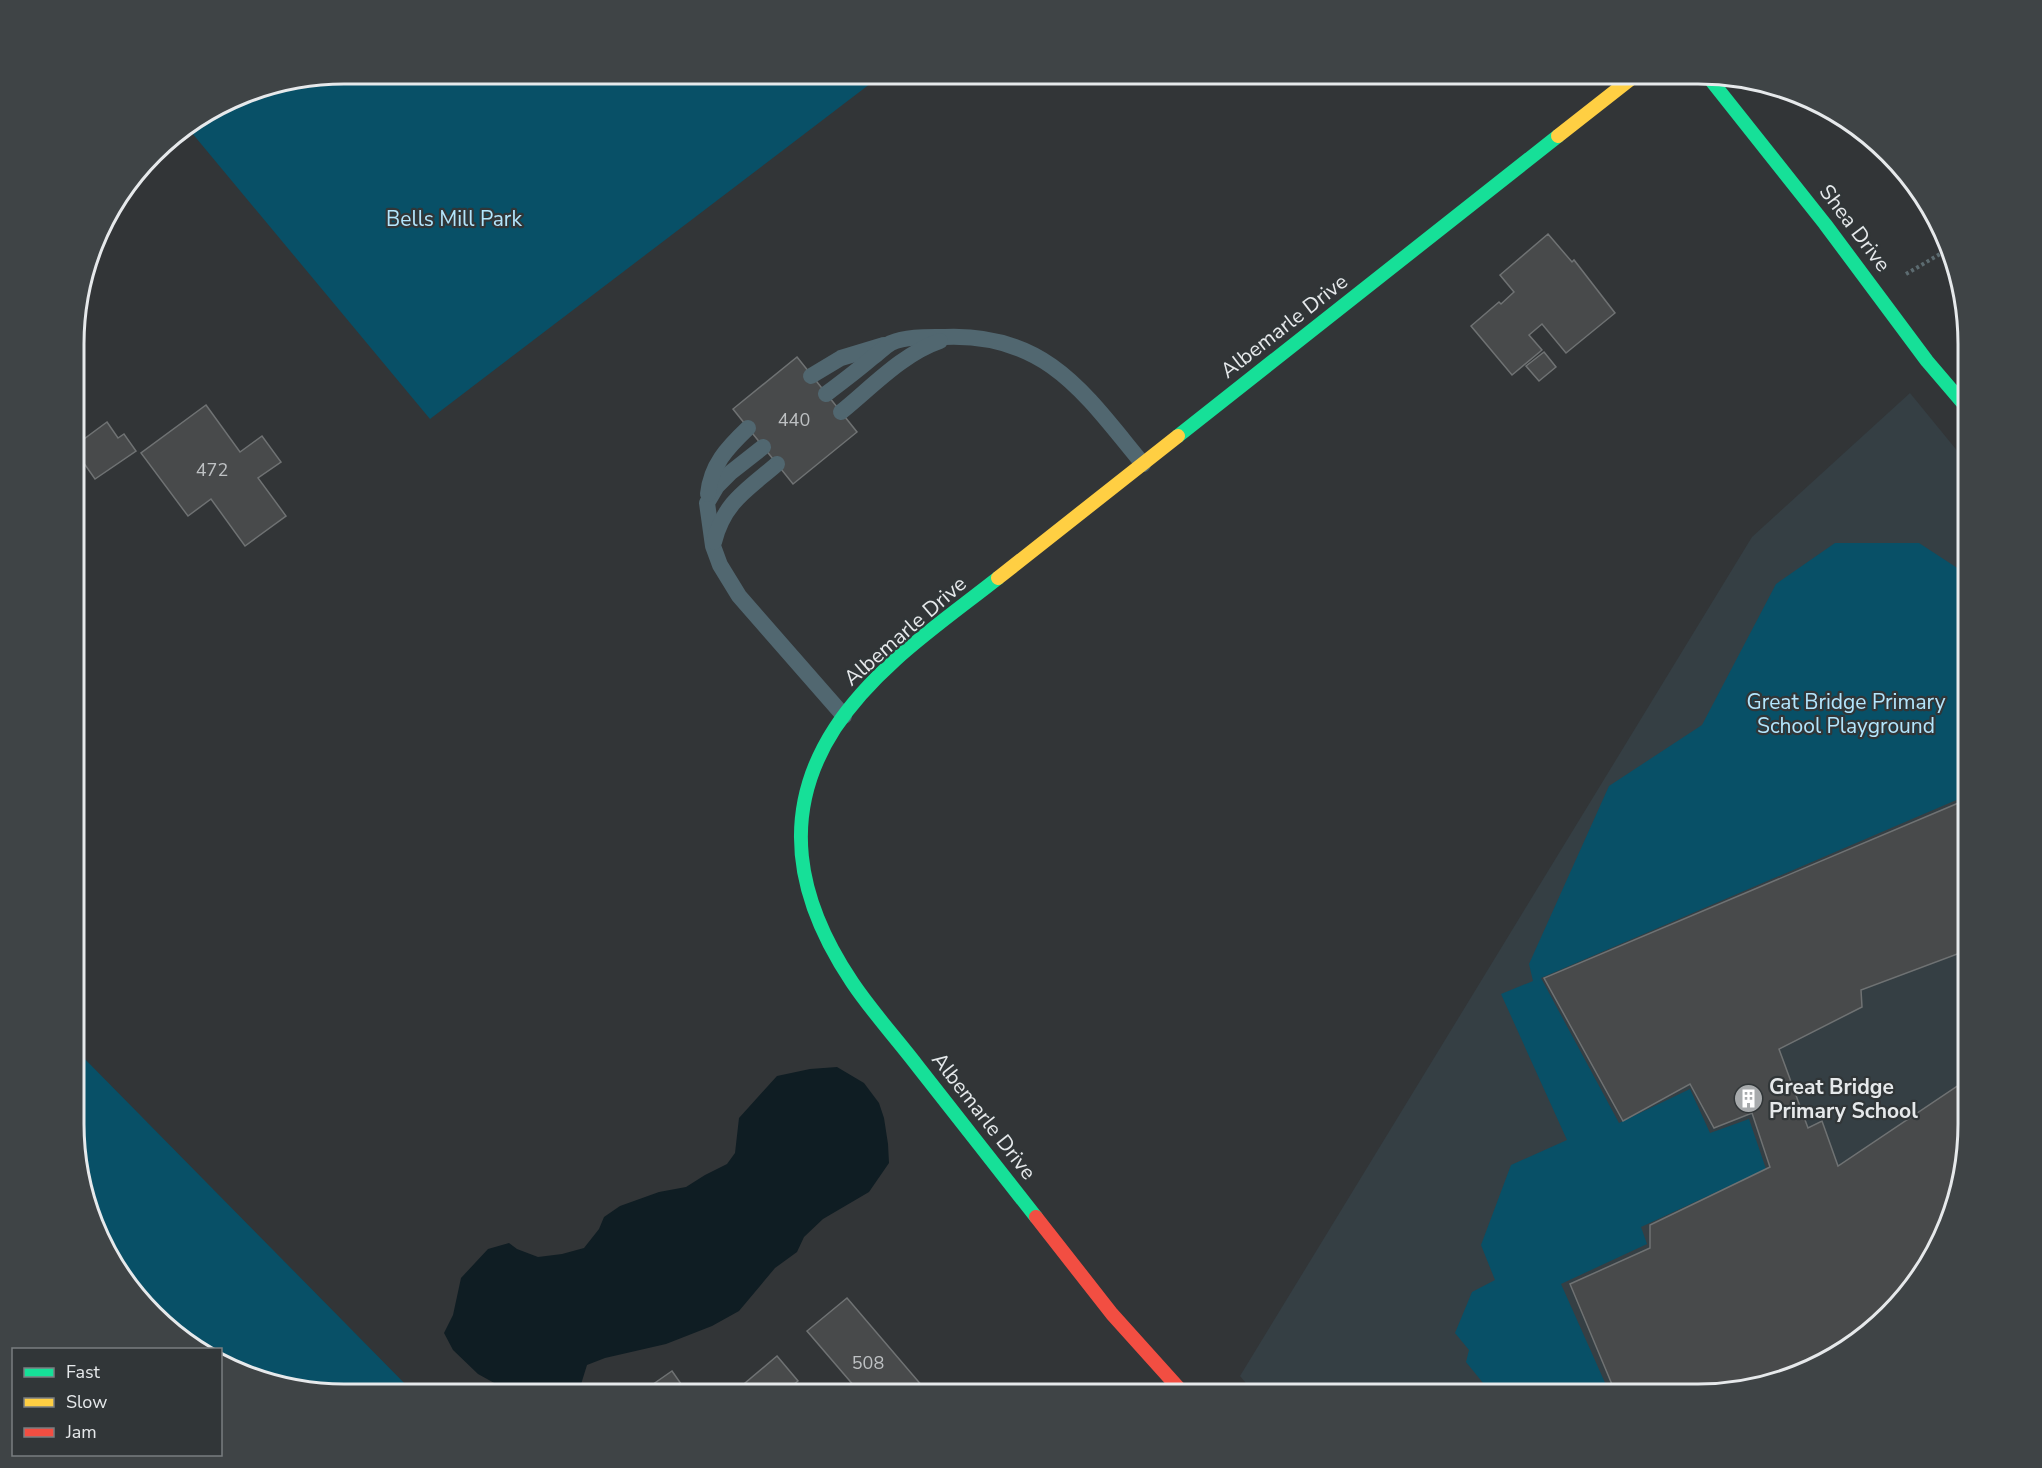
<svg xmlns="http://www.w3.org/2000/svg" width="2042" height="1468" font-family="'Nunito Sans',sans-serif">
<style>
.built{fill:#353f44}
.green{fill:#085067}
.water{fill:#0f1d23}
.building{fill:#484a4b;stroke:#6f7273;stroke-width:1.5}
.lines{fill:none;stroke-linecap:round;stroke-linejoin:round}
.path{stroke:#5c6b70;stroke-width:4;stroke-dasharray:3 3;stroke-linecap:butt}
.lane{stroke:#516770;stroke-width:16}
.fast{stroke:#16e098;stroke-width:14}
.slow{stroke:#ffcf43;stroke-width:14}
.jam{stroke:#f24e42;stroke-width:14}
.labels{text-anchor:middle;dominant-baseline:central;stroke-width:4.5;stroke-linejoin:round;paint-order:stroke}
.number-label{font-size:18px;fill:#bec1c3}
.park-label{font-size:21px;fill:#b3e6fd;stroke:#313638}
.street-label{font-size:21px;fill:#e6e9eb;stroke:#313638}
.poi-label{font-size:21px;font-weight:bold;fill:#e6e9eb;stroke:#313638;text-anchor:start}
.rim{fill:none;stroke:#e6e9eb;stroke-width:3}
</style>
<rect width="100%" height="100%" fill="#323537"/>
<!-- built -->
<path class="built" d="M1910,393L1968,464V1141L1954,1211L1912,1289L1818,1366L1698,1394H1255L1240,1376L1752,537Z"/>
<!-- green -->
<g class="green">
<path d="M344,74H883L430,419L187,127L241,94Z"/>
<path d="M1835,543H1919L1968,575V795L1541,978L1619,1123L1690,1089L1710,1133L1749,1119L1766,1169L1641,1227L1647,1244L1561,1284L1610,1394H1492L1466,1362L1469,1350L1455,1333L1472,1292L1495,1280L1481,1245L1511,1165L1567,1140L1501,994L1533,981L1529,964L1609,786L1702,725L1776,584Z"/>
<path d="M76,1050L415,1394H327L257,1380L221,1361L220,1350L200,1349L179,1338L110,1259L76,1159Z"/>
</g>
<!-- water -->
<path class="water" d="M837,1067L864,1083L879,1103L884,1118L888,1144L889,1163L869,1192L823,1219L804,1237L797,1252L775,1268L739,1311L712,1326L666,1344L605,1358L587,1365L578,1394H514L478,1374L453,1350L444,1333L453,1315L461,1278L488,1249L509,1243L517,1249L538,1257L562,1254L584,1248L599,1229L604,1217L620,1206L659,1192L686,1187L705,1175L727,1164L735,1153L739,1118L777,1076L810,1069Z"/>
<!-- building -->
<g class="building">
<path d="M1548,234L1572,262L1574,260L1615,313L1566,353L1542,324L1529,335L1542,350L1512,375L1471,326L1499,302L1501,304L1514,292L1500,275Z"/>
<path d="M1544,352L1556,367L1539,381L1526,366Z"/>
<path d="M797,357L857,432L793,484L733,409Z"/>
<path d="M206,405L240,452L262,436L281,462L258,478L286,516L245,546L211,499L188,516L141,453Z"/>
<path d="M107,422L118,438L124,434L136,451L95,479L76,452V445Z"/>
<path d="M1968,799V950L1861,990L1862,1007L1779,1049L1808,1128L1822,1121L1838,1166L1968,1079V1141L1954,1211L1912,1289L1818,1366L1698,1394H1616L1570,1284L1650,1248V1225L1770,1167L1752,1113L1714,1128L1690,1084L1623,1121L1544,978Z"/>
<path d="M847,1298L929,1394H861L807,1331Z"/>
<path d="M777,1356L798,1381L781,1394H732Z"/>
<path d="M672,1371L686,1391L682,1394H639Z"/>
</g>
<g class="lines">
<!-- path -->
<path class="path" d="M1906,274L1947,250"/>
<!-- lane -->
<g class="lane">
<path d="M811,376L841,358L884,345"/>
<path d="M826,394C842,382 858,370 873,357C879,353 885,346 891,343C906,336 929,337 945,337C1047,333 1085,394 1143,464"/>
<path d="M841,412C871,388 902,354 940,341"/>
<path d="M763,447L730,473L717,486L707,503L713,546L720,565L739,596L844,716"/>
<path d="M708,494C711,465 727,448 748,428"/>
<path d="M714,542C724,502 747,490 777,464"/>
</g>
<!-- fast -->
<g class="fast">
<path d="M1706,74L1825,224L1927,361L1968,409"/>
<path d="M1178,436L1558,136"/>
<path d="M998,578C941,623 876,666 835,728C779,814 797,900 852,982C872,1012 897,1039 919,1068C958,1118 997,1167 1036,1217"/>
</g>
<!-- slow -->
<g class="slow">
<path d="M1558,136L1637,74"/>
<path d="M998,578L1178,436"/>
</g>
<!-- jam -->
<path class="jam" d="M1036,1217L1112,1314L1184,1394"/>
</g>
<!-- icons -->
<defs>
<symbol id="building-disc" viewBox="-11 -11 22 22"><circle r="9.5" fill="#a7aaac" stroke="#313638"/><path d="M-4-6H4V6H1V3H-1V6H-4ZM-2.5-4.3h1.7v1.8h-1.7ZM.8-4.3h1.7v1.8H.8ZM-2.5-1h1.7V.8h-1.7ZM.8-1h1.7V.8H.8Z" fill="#fff"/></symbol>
</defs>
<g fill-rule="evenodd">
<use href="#building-disc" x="1732" y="1082" width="33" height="33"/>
</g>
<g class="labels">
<!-- number labels -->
<g class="number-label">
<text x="794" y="420">440</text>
<text x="212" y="470">472</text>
<text x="868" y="1363">508</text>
</g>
<!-- park labels -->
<g class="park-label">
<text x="454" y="219">Bells Mill Park</text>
<text x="1846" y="702">Great Bridge Primary<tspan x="1846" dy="24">School Playground</tspan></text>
</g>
<!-- street labels -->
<g class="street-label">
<text transform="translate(1855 228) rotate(53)">Shea Drive</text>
<text transform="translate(1284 326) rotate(-38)">Albemarle Drive</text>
<text transform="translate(905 631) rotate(-41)">Albemarle Drive</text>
<text transform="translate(984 1116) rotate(52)">Albemarle Drive</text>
</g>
<!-- poi labels -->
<g class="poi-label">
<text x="1769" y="1087">Great Bridge<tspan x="1769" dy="24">Primary School</tspan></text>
</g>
</g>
<!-- crop -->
<path d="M0 0H2042V1468H0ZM344 84H1698A260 260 0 0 1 1958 344V1124A260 260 0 0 1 1698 1384H344A260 260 0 0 1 84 1124V344A260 260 0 0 1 344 84Z" fill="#3f4446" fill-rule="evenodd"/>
<path class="rim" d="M344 84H1698A260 260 0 0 1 1958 344V1124A260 260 0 0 1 1698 1384H344A260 260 0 0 1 84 1124V344A260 260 0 0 1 344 84Z"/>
<!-- legend -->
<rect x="12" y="1348" width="210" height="108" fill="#313638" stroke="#797e80" stroke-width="1.5"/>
<rect x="24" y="1368" width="30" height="9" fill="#16e098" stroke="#797e80" stroke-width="1.5"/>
<text x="66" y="1378" font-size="18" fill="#e6e9eb">Fast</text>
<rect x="24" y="1398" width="30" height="9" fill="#ffcf43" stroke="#797e80" stroke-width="1.5"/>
<text x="66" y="1408" font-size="18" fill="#e6e9eb">Slow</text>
<rect x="24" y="1428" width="30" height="9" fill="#f24e42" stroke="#797e80" stroke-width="1.5"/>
<text x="66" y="1438" font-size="18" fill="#e6e9eb">Jam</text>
</svg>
